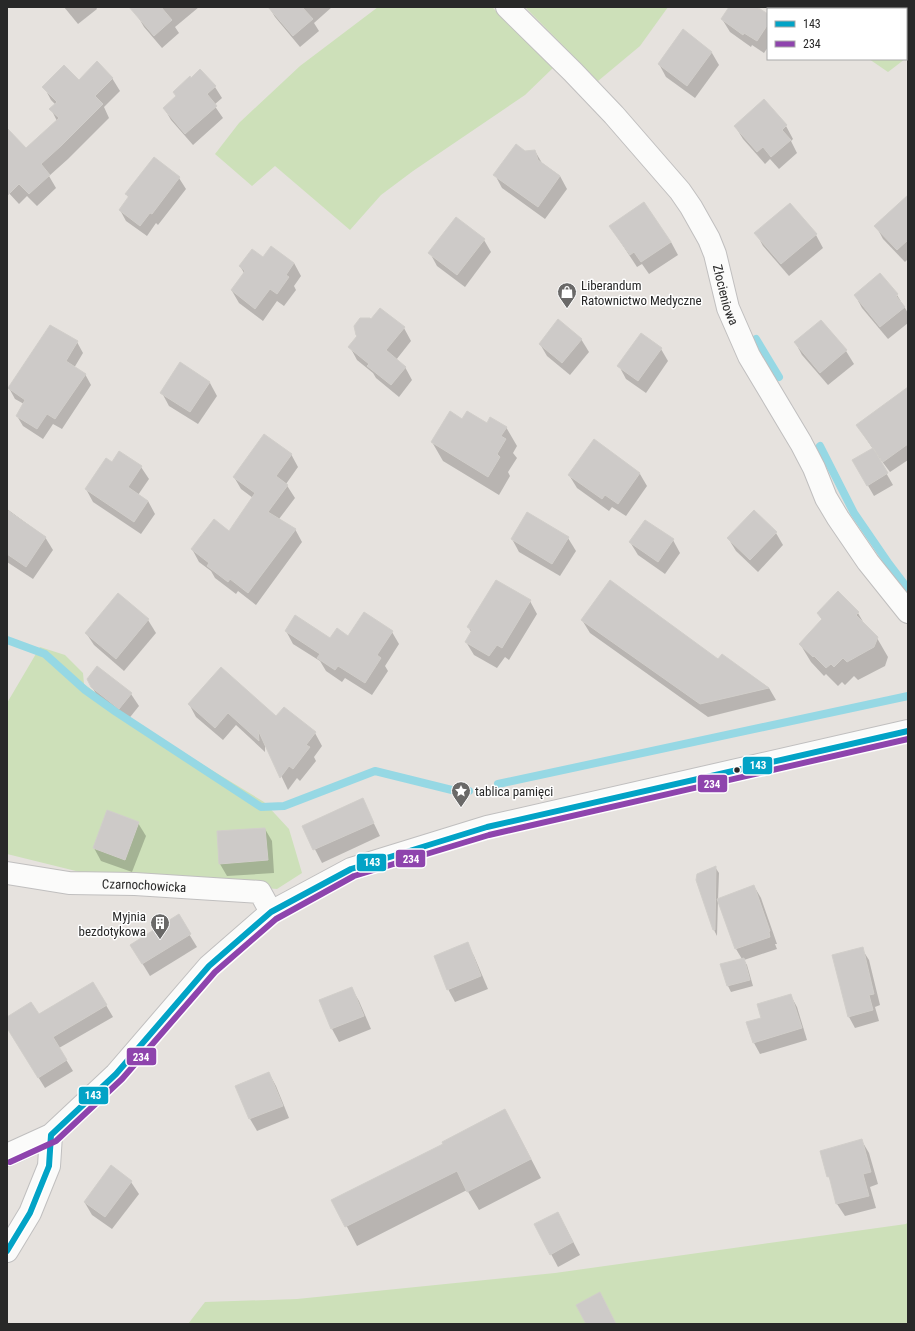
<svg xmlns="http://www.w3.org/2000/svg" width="915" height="1331" font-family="'Roboto Condensed',sans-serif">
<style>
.green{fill:#cde0b9}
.shadow{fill:#0003}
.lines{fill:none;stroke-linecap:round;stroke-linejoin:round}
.stream{stroke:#96d8e4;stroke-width:8}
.building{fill:#cdcac8;stroke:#d1ceca}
.minor-casing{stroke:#c0bfbf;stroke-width:24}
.tertiary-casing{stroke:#c0bfbf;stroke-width:24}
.minor{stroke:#fbfbfa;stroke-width:22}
.tertiary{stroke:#fbfbfa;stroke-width:22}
.bus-1-casing{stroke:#fff;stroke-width:9}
.bus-2-casing{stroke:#fff;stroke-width:9}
.bus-1{stroke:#02a3c6;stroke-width:6}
.bus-2{stroke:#8e44ad;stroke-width:6}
.bus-dot{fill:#282828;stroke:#fff;stroke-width:1.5}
.labels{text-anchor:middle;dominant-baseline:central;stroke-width:3;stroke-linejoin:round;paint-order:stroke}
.poi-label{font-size:13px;fill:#282828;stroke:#fff;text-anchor:start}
.street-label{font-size:13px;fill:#282828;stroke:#fff}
.line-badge{stroke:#fff;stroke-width:1.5}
.badge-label{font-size:11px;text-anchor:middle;font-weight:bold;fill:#fff}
</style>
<rect width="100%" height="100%" fill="#e6e2de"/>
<!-- green -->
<g class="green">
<path d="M378,7H492L554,67L525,95L413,171L381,195L350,230L275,166L252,186L215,154L239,123L300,66Z"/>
<path d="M525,7H668L640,46L598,81Z"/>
<path d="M790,7H908V57L906,58V9H793Z"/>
<path d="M869,59H905L888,72Z"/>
<path d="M40,647L65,655L83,673L84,684L141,727L264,802L289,829L302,873L277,889L84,873L7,854V703Z"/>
<path d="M908,1222V1324H188L205,1302L297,1299L555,1273L906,1224Z"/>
</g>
<!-- shadow -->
<g class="shadow">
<path d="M64,7H96L97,9L78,24Z"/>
<path d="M146,7H199L175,27L179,33L162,48L144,27L137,15Z"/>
<path d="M269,7H332L314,23L319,31L300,47L275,17Z"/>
<path d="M730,7H755L768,15V47L764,53L752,45L751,47L730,32L722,19Z"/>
<path d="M683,31L712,53L719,65L695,98L666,77L659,64Z"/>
<path d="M112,78L120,91L104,107L109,118L68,159L49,176L56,188L37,206L27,196L19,204L7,191V137L26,149L57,121L51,109L56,105L51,100L44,87L79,81Z"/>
<path d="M215,87L222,98L214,105L223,118L193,145L171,120L164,108Z"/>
<path d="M763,101L786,126L793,139L791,141L797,153L779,169L770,159L765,164L743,139L735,126Z"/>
<path d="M535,151L542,163L560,176L567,189L545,219L502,188L495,175Z"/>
<path d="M154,158L179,178L186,189L158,225L156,223L147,236L126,221L120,210L129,198L126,194Z"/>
<path d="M908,202V259L905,262L883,239L876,226Z"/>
<path d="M790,205L816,235L823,248L789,276L763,246L756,233Z"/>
<path d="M610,226L671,242L678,255L649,274L642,264L637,267Z"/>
<path d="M484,240L491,252L465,287L437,266L430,253Z"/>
<path d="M263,259L294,263L301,276L294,286L296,290L284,306L277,301L263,321L239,303L232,291L244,273L240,266Z"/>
<path d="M855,295H897L908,313V323L888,339L862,308Z"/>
<path d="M821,321L846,351L854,364L828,385L802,355L795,342Z"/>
<path d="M50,326L77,342L83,353L74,368L85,374L91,385L62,429L53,424L43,439L23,426L17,416L24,404L15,399L9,388Z"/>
<path d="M404,328L411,341L396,360L405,367L412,380L399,397L376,378L373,373L357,360L350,347Z"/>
<path d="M581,339L589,352L570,375L547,356L540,344Z"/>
<path d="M661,349L668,361L646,393L626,379L619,366Z"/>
<path d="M180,364L210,383L217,396L198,424L169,406L162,393Z"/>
<path d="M908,393V460L890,472L878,456L877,457L893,485L874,496L853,460L873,449L857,425Z"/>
<path d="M463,420L506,427L517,446L513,453L517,458L508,472L510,476L499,495L443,461L432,442Z"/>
<path d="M594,441L640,474L647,486L626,516L612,507L609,511L577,488L569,475Z"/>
<path d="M291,454L298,467L286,484L295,498L279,519L295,529L302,542L256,605L238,591L236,594L215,578L211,571L199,562L192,549L230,532L253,498L241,489L234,477Z"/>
<path d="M112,463L141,467L149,479L138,495L148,501L155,514L141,534L93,502L86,489Z"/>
<path d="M7,509L45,537L53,550L33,579L7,562Z"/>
<path d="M776,533L783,545L758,572L736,551L728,538Z"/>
<path d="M568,538L576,551L560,576L519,552L512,539Z"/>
<path d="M673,540L680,553L665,574L638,555L630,542Z"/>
<path d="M838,593L858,613L866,627L877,638L888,657L885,666L858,680L854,676L845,685L842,682L838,686L826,674L824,676L811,662L800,644L822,620L818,613Z"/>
<path d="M118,595L148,620L156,633L124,671L94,645L86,633Z"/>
<path d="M530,601L537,614L509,660L505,657L497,668L474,655L466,642L472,633L468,627Z"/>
<path d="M582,620L718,660L722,655L769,688L776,700L708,717L590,633Z"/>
<path d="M286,631L331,639L392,632L399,644L385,666L388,671L372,695L345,678L342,682L326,671L320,661L293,644Z"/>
<path d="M92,687L131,694L139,706L127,721L100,700Z"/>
<path d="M189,704L276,718L315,733L322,746L314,757L316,761L300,781L297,778L288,790L265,742V752L236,725L223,740L196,717Z"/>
<path d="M362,799L380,836L322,863L303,826Z"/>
<path d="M138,823L146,836L132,872L101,861L94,848Z"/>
<path d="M265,829L272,841L274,873L227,876L220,864Z"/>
<path d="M715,867L719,873L718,900L754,886L761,898L777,944H775L777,949L744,960L747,965L753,986L731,992L728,986L721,965L742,959L736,949L718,901L717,936L714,930Z"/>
<path d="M178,916L197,947L150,976L131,945Z"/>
<path d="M467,943L474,956L488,989L455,1002L448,989Z"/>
<path d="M862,949L869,960L880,1005L875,1007L879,1021L855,1028L849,1017Z"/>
<path d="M93,983L113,1017L59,1048L73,1071L45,1088L7,1027V1018L38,1015Z"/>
<path d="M352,989L359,1001L371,1029L339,1042L332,1029L321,1001Z"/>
<path d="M791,996L797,1007L807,1040L760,1054L754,1043L762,1018Z"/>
<path d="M269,1073L276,1086L289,1118L257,1131L250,1119L237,1087Z"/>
<path d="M516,1130L541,1178L479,1210L467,1190L357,1246L333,1200Z"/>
<path d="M862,1141L869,1153L878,1184L870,1187L876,1208L845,1216L837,1204L832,1183L828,1176Z"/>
<path d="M131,1182L139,1194L112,1229L92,1215L85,1203Z"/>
<path d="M565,1226L580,1255L558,1267L551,1254Z"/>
</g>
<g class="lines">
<!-- stream -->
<g class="stream">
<path d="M756,339L779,377"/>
<path d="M820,446L854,513L889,564L908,589"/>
<path d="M7,640L45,654L85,690L116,712L261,807L284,806L375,771L460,792L469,791"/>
<path d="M498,784L908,696"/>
</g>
</g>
<!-- building -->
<g class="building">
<path d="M129,7H161L172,20L154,36Z"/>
<path d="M268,7H302L313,19L293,36Z"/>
<path d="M729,7H757L768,14V24L757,41L744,33L743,35L721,19Z"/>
<path d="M683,29L712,52L687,86L658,64Z"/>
<path d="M97,61L113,78L95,96L103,104L61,146L41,164L50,175L29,194L19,184L7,196V128L26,148L59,118L49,109L57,102L42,87L64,65L79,80Z"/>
<path d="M200,69L216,86L207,94L217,106L185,134L163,108L176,96L173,92L190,76L191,78Z"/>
<path d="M764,99L787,125L782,130L791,140L771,157L763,147L757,152L734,126Z"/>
<path d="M516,144L525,151L535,150L538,160L560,176L538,207L493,175Z"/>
<path d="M154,157L180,177L152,214L150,213L140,226L119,210L129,196L125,194Z"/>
<path d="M908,195V240L897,250L874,226Z"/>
<path d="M644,202L671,242L641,262L634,252L630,255L609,226Z"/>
<path d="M790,203L817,234L781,264L754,233Z"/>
<path d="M456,217L485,239L457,275L428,253Z"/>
<path d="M271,246L294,263L286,275L289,277L277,294L270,289L255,309L231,290L245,271L239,266L252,249L263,257Z"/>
<path d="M880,273L898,294L896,296L905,307L880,327L854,295Z"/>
<path d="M380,308L405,327L386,350L406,367L391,385L367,366L369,364L348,347L357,336L356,335L354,326L360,318H370L371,319Z"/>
<path d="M558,319L582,339L562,363L539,344Z"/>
<path d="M821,320L847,350L820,373L794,342Z"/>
<path d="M50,325L78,341L66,361L86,374L55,419L47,414L37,429L16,416L25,400L8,388Z"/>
<path d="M641,333L662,348L638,381L617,366Z"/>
<path d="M180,362L210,382L190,412L160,393Z"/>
<path d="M908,387V444L883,462L873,448L888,473L867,486L852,460L873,448L856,425Z"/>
<path d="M450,411L462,419L467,411L487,423L490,417L507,427L501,436L506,439L497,454L500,457L488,477L431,442Z"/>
<path d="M264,434L292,454L276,476L288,485L268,512L296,529L248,593L230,579L228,582L207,566L209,563L191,549L214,519L229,531L255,493L233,477Z"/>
<path d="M594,439L640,473L618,504L605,495L602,499L568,475Z"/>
<path d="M119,451L142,466L128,487L148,501L134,522L85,489L106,458L112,462Z"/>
<path d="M7,510L46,537L26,567L7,554Z"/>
<path d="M754,510L777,532L750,560L727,538Z"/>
<path d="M527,512L569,537L552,564L511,539Z"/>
<path d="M645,520L674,539L658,562L629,542Z"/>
<path d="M496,580L531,600L502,648L497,645L489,656L465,642L472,630L467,627Z"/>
<path d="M610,580L718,659L722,654L769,688L700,704L581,620Z"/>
<path d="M838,591L859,612L856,615L878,637L874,647L847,662L843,658L834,667L831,664L826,668L814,656L813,657L799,644L822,619L817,613Z"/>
<path d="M118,593L149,619L116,659L85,633Z"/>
<path d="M364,612L393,631L377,655L381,658L365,683L338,666L335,670L317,658L320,654L285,631L295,615L330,638L337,628L348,636Z"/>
<path d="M97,666L132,693L119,709L91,687L87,679Z"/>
<path d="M221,667L276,716L284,707L316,732L306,745L310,747L293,769L289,766L280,778L258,730L259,741L228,713L215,728L188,704Z"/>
<path d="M363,798L374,823L313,850L302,826Z"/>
<path d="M107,810L139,822L125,860L93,848Z"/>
<path d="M265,828L268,860L219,864L217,831Z"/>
<path d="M716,866L715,930H713L696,880L697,874Z"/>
<path d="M754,885L770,931L769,932L770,937L735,949L717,899Z"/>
<path d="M179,914L191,934L142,964L130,945Z"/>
<path d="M468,942L481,976L447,990L434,956Z"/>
<path d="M863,947L874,994L869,995L873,1010L848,1017L832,955Z"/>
<path d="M744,958L750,980L727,986L720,964Z"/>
<path d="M93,982L107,1005L53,1037L67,1060L38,1078L7,1028V1017L31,1002L39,1014Z"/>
<path d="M352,987L364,1016L331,1029L319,1000Z"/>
<path d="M791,994L802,1028L753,1043L746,1022L761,1018L757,1004Z"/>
<path d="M269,1072L283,1106L249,1119L235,1086Z"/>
<path d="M505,1109L531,1159L467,1192L457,1171L345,1227L331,1200L443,1144L442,1142Z"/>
<path d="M862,1139L871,1172L863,1174L869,1196L836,1204L829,1176L827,1177L820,1151Z"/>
<path d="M111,1165L132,1181L105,1217L84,1202Z"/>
<path d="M558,1212L573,1242L550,1255L534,1224Z"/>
<path d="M600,1292L616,1324H586L576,1305Z"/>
</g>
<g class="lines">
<defs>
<g id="minor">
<path id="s1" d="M507,7L573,72L614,115L680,191L691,207L709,239L715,254L728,308L749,356L801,443L814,468L826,498L838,518L868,562L908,612"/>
<path id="s2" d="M7,873L69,883L135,884L260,892L271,912"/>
<path d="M7,1251L30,1213L49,1166L51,1135"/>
</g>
<path id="tertiary" d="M7,1155L51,1135L116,1074L209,966L271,912L351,869L487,827L908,731"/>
</defs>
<!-- minor casing -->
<use href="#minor" class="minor-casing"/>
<!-- tertiary casing -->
<use href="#tertiary" class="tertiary-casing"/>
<!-- minor -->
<use href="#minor" class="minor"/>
<!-- tertiary -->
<use href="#tertiary" class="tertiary"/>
<defs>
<path id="bus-1" d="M7,1251L30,1213L49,1166L51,1135L116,1074L209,966L271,912L351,869L487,827L908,731"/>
<path id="bus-2" d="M10,1162L56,1141L122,1079L215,972L276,919L354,876L489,835L908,739"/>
</defs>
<!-- bus-1 casing -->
<use href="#bus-1" class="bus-1-casing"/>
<!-- bus-2 casing -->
<use href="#bus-2" class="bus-2-casing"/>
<!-- bus-1 -->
<use href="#bus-1" class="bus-1"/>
<!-- bus-2 -->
<use href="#bus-2" class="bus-2"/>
</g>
<!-- icons -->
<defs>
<symbol id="shop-pin" viewBox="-11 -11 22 30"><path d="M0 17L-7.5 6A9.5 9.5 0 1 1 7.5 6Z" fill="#6a6968" stroke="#fff"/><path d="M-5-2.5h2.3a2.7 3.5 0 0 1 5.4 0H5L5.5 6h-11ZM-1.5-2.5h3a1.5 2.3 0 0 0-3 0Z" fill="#fff"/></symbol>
<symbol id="sight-pin" viewBox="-11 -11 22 30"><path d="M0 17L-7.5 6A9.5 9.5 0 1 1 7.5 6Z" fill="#6a6968" stroke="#fff"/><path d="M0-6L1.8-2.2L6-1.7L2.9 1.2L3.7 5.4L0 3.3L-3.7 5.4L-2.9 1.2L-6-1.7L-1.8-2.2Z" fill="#fff"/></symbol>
<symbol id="building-pin" viewBox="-11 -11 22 30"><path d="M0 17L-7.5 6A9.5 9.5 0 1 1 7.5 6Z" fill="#6a6968" stroke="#fff"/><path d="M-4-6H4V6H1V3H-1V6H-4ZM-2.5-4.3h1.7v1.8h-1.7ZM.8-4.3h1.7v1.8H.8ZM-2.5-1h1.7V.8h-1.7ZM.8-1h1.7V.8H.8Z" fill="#fff"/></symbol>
</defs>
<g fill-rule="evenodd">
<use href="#shop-pin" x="556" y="281" width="22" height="30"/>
<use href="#sight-pin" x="450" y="780" width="22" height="30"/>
<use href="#building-pin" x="149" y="912" width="22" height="30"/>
</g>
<!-- markers -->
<circle class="bus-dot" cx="737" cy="770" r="3.5"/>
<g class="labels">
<!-- poi labels -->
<g class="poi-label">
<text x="581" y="285">Liberandum<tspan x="581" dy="15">Ratownictwo Medyczne</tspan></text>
<text x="475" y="791">tablica pamięci</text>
<text x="146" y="916" text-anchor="end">Myjnia<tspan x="146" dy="15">bezdotykowa</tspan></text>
</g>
<!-- street labels -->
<g class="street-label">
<text stroke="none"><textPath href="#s1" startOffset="367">Złocieniowa</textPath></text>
<text stroke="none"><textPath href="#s2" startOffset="138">Czarnochowicka</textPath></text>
</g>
</g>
<g class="line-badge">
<rect x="742" y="756" width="31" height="19" rx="4" fill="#02a3c6"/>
<rect x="697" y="774" width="31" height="19" rx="4" fill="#8e44ad"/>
<rect x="395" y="849" width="31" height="19" rx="4" fill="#8e44ad"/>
<rect x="356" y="853" width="31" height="19" rx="4" fill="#02a3c6"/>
<rect x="126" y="1047" width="31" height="19" rx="4" fill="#8e44ad"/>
<rect x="78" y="1086" width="31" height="19" rx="4" fill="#02a3c6"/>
</g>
<g class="badge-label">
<text x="758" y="769">143</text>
<text x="712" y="788">234</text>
<text x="411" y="863">234</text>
<text x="372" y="866">143</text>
<text x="141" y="1061">234</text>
<text x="93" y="1099">143</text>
</g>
<!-- border -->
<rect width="915" height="1331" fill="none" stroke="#282828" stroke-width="16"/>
<!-- legend -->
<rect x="767" y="8" width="140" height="52" fill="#ffffff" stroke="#a9a9a9"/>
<rect x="775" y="21" width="20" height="6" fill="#02a3c6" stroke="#a9a9a9"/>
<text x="803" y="28" font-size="12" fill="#282828">143</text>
<rect x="775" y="41" width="20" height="6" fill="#8e44ad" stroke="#a9a9a9"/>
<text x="803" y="48" font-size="12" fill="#282828">234</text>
</svg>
